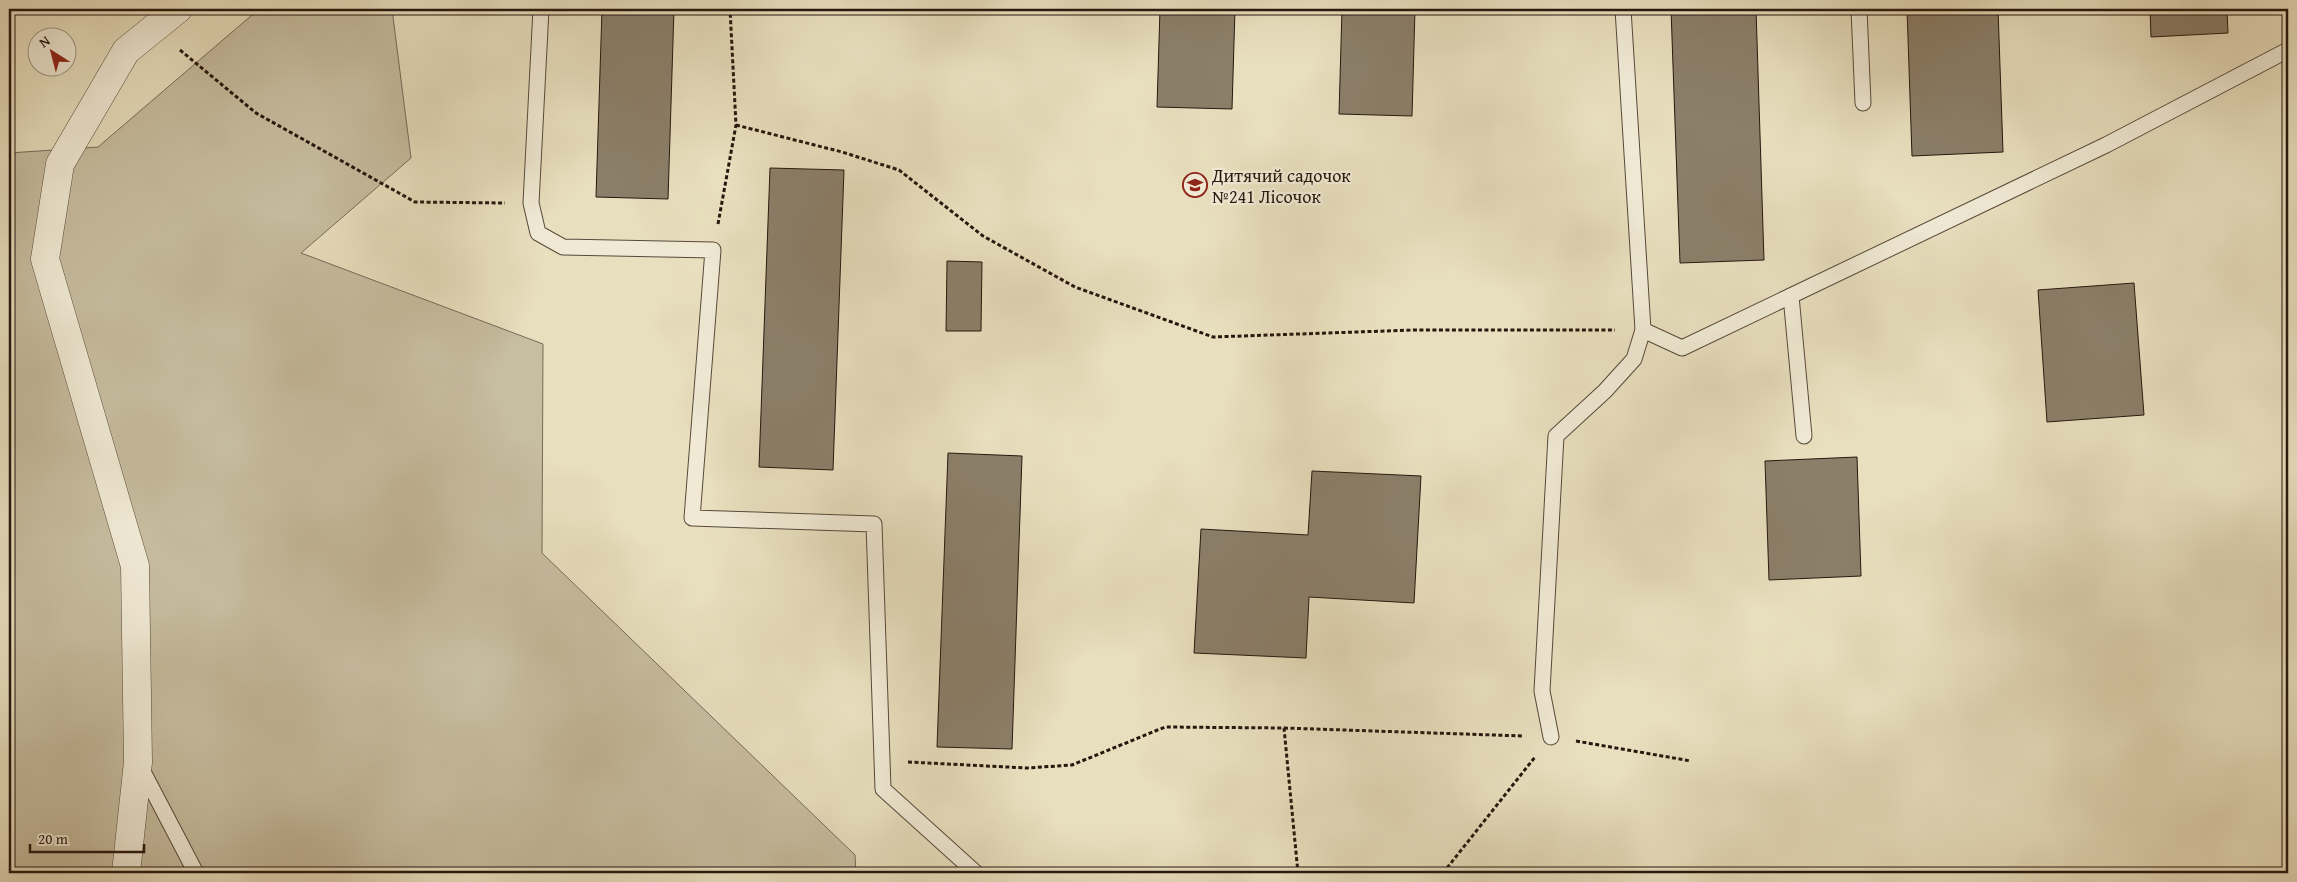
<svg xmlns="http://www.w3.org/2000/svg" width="2297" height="882" font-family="'Gentium Book Plus',serif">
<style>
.green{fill:#c7bda0;stroke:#776a57}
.building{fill:#8b7f6a;stroke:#27170e}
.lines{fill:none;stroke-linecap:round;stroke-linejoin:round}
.lane-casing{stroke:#57493a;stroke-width:17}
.street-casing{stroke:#57493a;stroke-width:29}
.path{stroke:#27170e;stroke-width:3;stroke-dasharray:4 2.5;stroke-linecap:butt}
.lane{stroke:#f0ead5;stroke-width:15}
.street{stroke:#f0ead5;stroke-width:28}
.labels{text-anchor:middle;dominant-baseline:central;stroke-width:4.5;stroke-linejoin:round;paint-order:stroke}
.poi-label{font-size:18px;fill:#27170e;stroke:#f0ead5;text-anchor:start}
</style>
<rect width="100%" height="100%" fill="#e8dfbe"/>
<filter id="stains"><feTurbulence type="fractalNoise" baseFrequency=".004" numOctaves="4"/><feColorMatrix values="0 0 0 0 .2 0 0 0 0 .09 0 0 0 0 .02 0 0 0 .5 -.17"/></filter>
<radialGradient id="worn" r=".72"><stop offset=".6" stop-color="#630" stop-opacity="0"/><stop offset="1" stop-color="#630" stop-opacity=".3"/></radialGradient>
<!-- green -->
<path class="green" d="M259,9H392L411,158L301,253L543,344L542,553L855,855L856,873H9V153L98,147Z"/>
<!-- building -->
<g class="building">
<path d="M602,9H674L668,199L596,197Z"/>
<path d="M1160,9H1235L1232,109L1157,107Z"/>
<path d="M1342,9H1415L1412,116L1339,114Z"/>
<path d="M1671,9H1756L1764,260L1680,263Z"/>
<path d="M1907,9H1998L2003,152L1912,156Z"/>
<path d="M2150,9H2227L2228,33L2151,37Z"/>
<path d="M770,168L844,170L833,470L759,467Z"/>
<path d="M947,261L982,262L981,331H946Z"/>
<path d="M2134,283L2144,415L2047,422L2038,290Z"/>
<path d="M948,453L1022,456L1012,749L937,747Z"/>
<path d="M1857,457L1861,576L1769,580L1765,461Z"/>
<path d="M1312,471L1421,476L1414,603L1309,597L1306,658L1194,653L1201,529L1308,535Z"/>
</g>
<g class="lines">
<defs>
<g id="lane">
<path d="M541,9L531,203L538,233L563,247L713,250L692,518L874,524L883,789L976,873"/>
<path d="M1859,9L1863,103"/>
<path d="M1791,296L1804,436"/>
<path d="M1643,330L1682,348L2106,145L2288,50"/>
<path d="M1551,737L1542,691L1556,436L1605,391L1634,359L1643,330L1623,9"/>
<path d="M140,766L196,873"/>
</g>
<path id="street" d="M126,873L138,762L135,566L45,259L60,164L126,51L178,9"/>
</defs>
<!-- lane casing -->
<use href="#lane" class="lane-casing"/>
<!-- street casing -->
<use href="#street" class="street-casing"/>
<!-- path -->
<g class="path">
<path d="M180,50L256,113L415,202L505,203"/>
<path d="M736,125L842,152L899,170L983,236L1075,287L1213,337L1414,330H1615"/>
<path d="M718,224L736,125L730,9"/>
<path d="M1284,728L1523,736"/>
<path d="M1576,741L1691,761"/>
<path d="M908,762L1027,768L1072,765L1165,727L1284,728L1298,873"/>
<path d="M1443,873L1535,757"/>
</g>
<!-- lane -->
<use href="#lane" class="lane"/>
<!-- street -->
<use href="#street" class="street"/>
</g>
<!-- icons -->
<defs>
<symbol id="school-ring" viewBox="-11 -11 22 22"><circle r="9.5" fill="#f0ead5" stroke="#8f2418" stroke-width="1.5"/><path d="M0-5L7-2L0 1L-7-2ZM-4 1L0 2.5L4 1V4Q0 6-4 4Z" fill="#8f2418"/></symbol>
</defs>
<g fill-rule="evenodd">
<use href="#school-ring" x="1181" y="171" width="28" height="28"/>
</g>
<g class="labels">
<!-- poi labels -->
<g class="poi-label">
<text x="1212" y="175">Дитячий садочок<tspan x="1212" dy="21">№241 Лісочок</tspan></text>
</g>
</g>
<!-- margin -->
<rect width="2297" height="882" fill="none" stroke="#e8dfbe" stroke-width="30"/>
<rect x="10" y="10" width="2277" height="862" fill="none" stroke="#27170e" stroke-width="2.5"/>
<rect x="15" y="15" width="2267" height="852" fill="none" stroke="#27170e"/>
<!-- north arrow -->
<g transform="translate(52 52) rotate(324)"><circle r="24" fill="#f0ead5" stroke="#a09685"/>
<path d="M0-4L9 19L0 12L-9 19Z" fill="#8f2418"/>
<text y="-8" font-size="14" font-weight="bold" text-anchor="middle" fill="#27170e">N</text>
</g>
<!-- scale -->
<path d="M30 844v8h114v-8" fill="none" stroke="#27170e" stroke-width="2.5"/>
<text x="38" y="844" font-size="15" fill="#27170e" stroke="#f0ead5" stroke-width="4" paint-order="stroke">20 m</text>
<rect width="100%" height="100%" filter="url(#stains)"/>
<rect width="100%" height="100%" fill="url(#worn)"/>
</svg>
